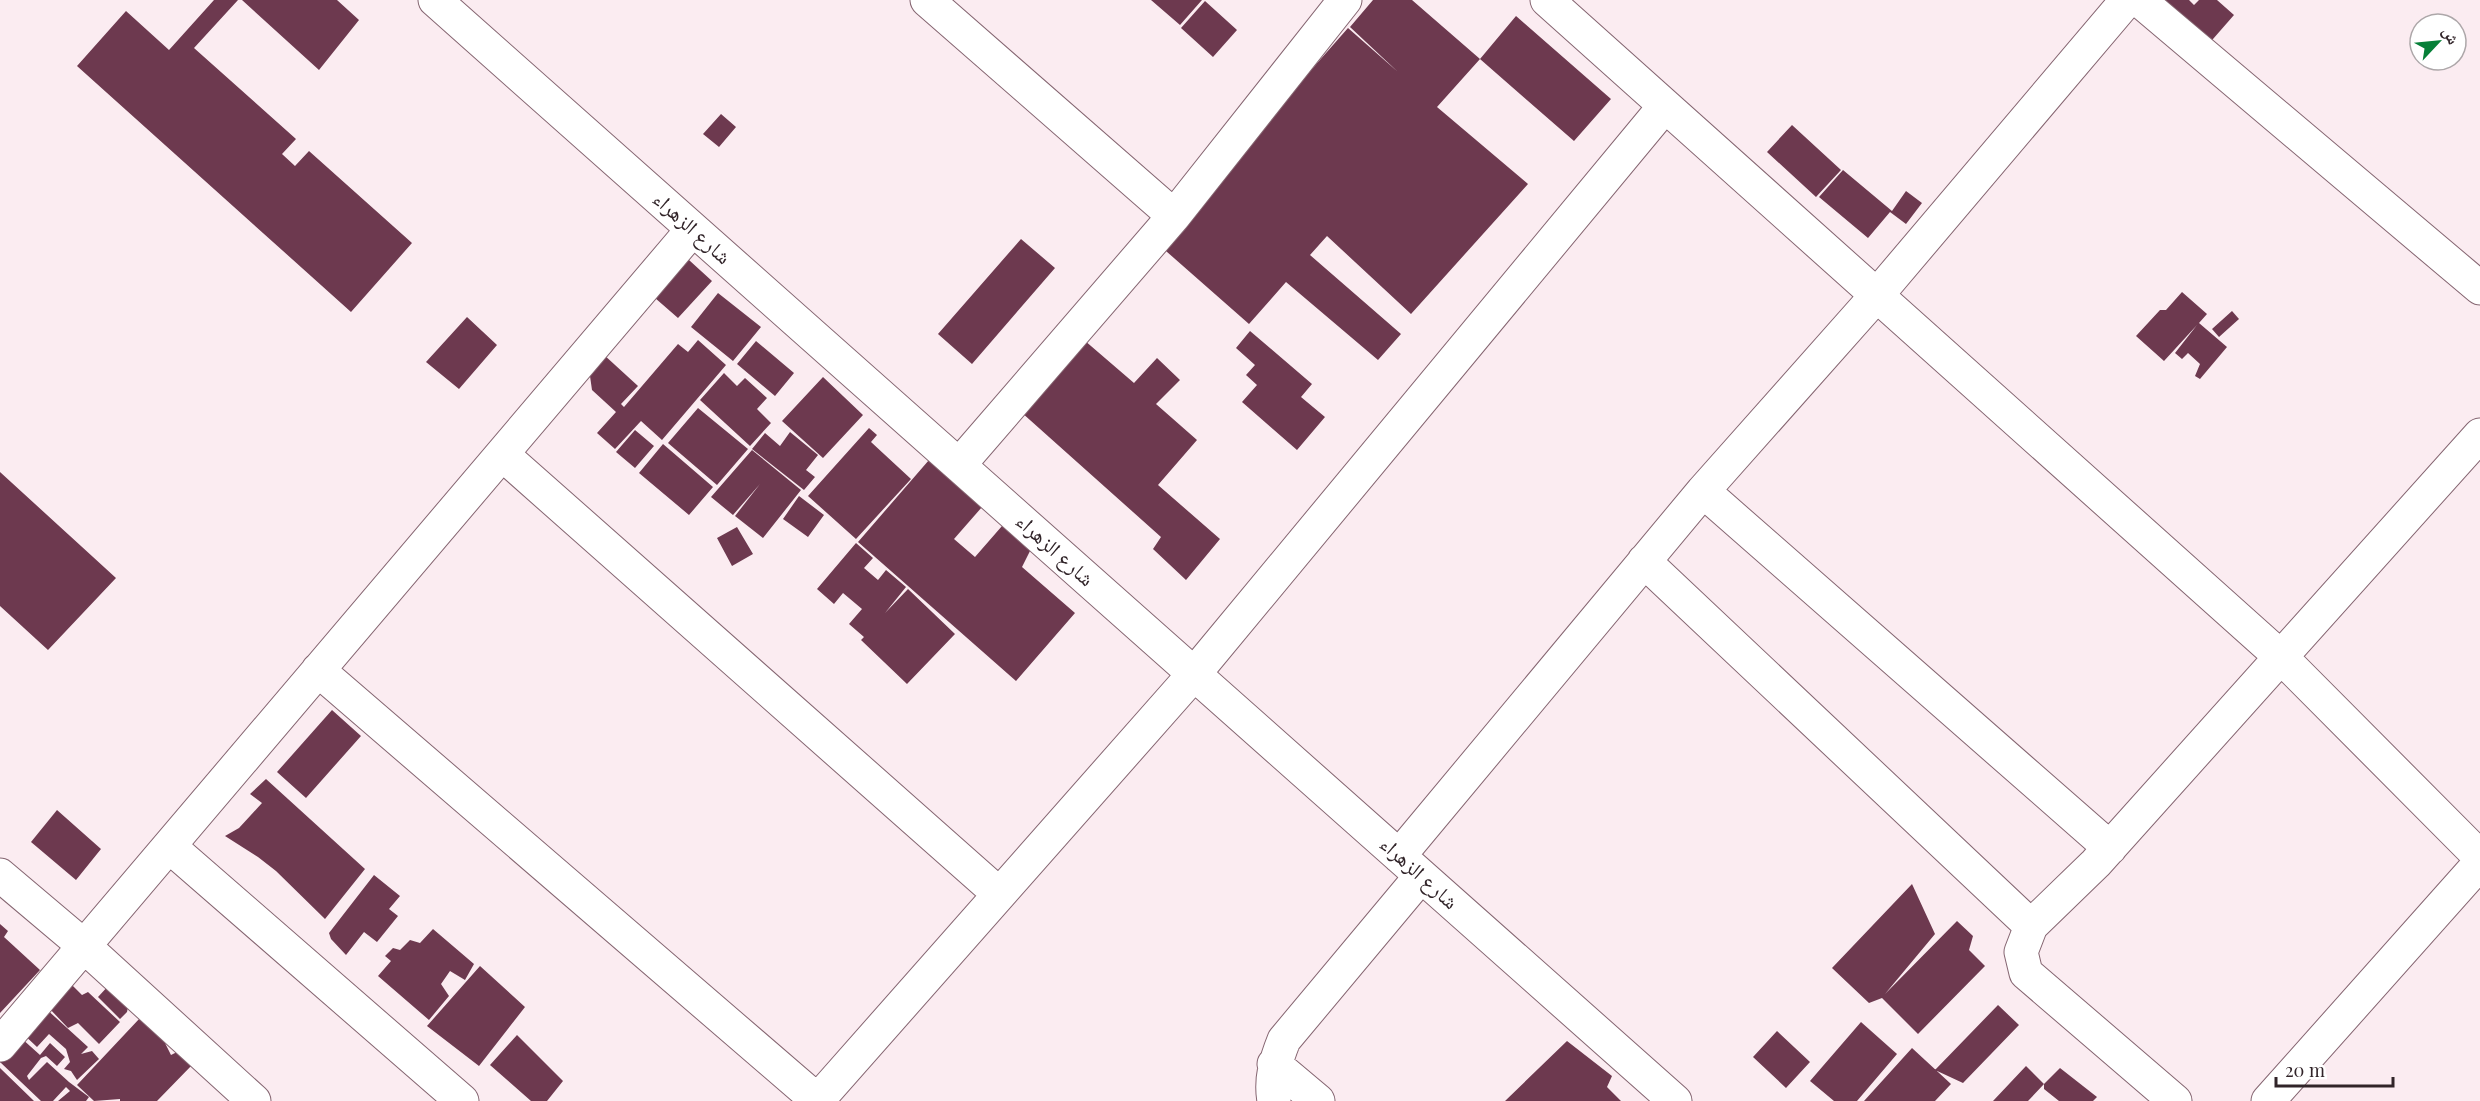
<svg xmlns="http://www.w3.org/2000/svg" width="2480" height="1101" font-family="'Playfair Display','Noto Naskh Arabic',serif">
	<rect width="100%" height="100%" fill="#fbecf1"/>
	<!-- building -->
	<path fill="#6d394f" d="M214,0H238L194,48L296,139L282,154L295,166L309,151L412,243L351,312L77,66L126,11L169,50Z
		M242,0H337L359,20L319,70Z
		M1151,0H1202L1180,25Z
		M1373,0H1412L1480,59L1437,107L1528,184L1411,314L1327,236L1310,255L1401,334L1378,360L1286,282L1249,324L1158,244L1348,28L1398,72L1350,27Z
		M2159,0H2189L2194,5L2199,0H2217L2234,15L2206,47Z
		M1205,1L1237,30L1213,57L1181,28Z
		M1516,16L1611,99L1574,141L1480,59Z
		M721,114L736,127L719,147L703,134Z
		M1792,125L1841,170L1816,197L1767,152Z
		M1843,170L1892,211L1906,191L1922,203L1906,224L1890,212L1868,238L1819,197Z
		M1021,239L1055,268L972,364L938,334Z
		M678,250L712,281L678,318L647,291Z
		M2182,292L2207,314L2199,323L2227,347L2200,379L2195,376L2200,364L2188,353L2182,359L2175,353L2197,325L2164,361L2136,336L2160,310H2166Z
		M718,293L761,327L733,361L691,327Z
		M2232,311L2239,319L2219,337L2212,329Z
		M467,317L497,345L459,389L426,362Z
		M1250,331L1312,384L1301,397L1325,417L1297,450L1242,402L1257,385L1246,375L1255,365L1236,348Z
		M698,340L726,365L662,440L641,421L615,449L597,433L616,412L592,390L589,369L603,354L638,386L621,404L624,407L678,344L688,352Z
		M1084,340L1134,383L1157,358L1180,380L1156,404L1197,440L1158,485L1220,539L1186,580L1153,549L1161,537L1021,412Z
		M756,341L794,373L775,396L737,364Z
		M724,373L737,386L745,378L767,398L757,409L771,423L750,446L700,400Z
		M823,377L863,415L823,458L782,421Z
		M698,408L748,449L717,485L668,443Z
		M869,428L877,435L871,442L911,479L856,539L808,496Z
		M635,430L654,446L635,468L616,452Z
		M790,432L818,455L806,470L815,477L804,490L752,449L765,433L780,446Z
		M663,444L713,487L689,515L639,473Z
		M752,450L801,490L763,538L735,516L760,484L733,515L711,497Z
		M929,460L982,507L954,539L975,557L1002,526L1030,551L1022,567L1075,613L1016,681L858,542Z
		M0,472L116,578L48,650L0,606Z
		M799,496L824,515L808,537L783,519Z
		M737,527L753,554L732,566L717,538Z
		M856,543L873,558L864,568L878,580L886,570L906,587L885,613L908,589L955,634L907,684L861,640L864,637L849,624L862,609L843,593L834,604L817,589Z
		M332,710L361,736L306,798L277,772Z
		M266,779L365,869L325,919L276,871L258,857L225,836L239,828L262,803L250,794Z
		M57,810L101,849L76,880L31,842Z
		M374,875L400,896L389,909L398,916L377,942L364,932L346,955L331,939L329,933Z
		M1912,884L1935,934L1885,994L1957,921L1973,936L1969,950L1985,966L1918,1034L1882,998L1869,1003L1832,968Z
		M0,924L8,931L4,937L40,970L0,1013Z
		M433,929L474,964L465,980L450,971L441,984L449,996L429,1020L378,976L391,961L385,956L393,948L400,950L410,940L420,943Z
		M480,966L525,1007L479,1066L427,1026Z
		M110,984L128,1007L127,1012L120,1019L98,997Z
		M72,985L82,995L88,992L120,1022L99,1044L78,1023L68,1028L49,1008Z
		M1998,1005L2019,1025L1963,1083L1935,1070Z
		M44,1007L88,1047L81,1054L92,1051L99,1059L77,1080L71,1071L64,1069L70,1062L66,1049L49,1034L37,1047L21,1032Z
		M140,1018L165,1043L171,1055L179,1051L193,1064L157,1101H120V1099L94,1101L77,1085Z
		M1861,1022L1897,1054L1857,1101H1834L1810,1081Z
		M1777,1031L1810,1062L1786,1088L1753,1057Z
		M517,1035L563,1081L547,1101H531L490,1065Z
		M20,1037L40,1055L50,1043L65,1057L57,1066L46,1056L41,1058L27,1076L29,1080L47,1062L69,1082L89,1097L86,1101H58L70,1091L66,1087L53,1101H41L0,1062V1059Z
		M1567,1041L1612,1076L1607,1087L1621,1101H1505Z
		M1912,1048L1951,1084L1935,1101H1864Z
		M2026,1066L2044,1084L2060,1068L2097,1097L2093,1101H2059L2044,1089V1084L2028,1101H1993Z
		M0,1068L34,1101H0Z"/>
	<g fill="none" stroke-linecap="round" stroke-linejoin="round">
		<!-- street casing -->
		<g stroke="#856571" stroke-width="35">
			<path id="street" d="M435,0L1675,1101
				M927,0L1174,216
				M1547,0L2282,658L2480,857
				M2139,0L2480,288
				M502,454L999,894
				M959,465L1174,216L1345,0
				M1703,491L2110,848
				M1644,561L2031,926L2096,863L2480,435
				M318,670L818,1101
				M169,846L462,1101
				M1399,856L1703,491L1877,295L2127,0
				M0,875L84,946L254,1101
				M2031,926L2021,952L2026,973L2175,1101
				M0,1045L693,229
				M1274,1064L1318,1101
				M817,1101L1194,674L1664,107
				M1274,1101C1270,1079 1276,1060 1284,1040L1421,876
				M2268,1101L2480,863"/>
		</g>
		<!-- street -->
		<use href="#street" stroke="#fff" stroke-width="33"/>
	</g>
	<g text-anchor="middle" stroke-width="6" stroke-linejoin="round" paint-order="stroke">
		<!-- street labels -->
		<g font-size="21" fill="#312429" stroke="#fff">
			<text transform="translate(692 228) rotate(42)" y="7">شارع الزهراء</text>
			<text transform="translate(1055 550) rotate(42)" y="7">شارع الزهراء</text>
			<text transform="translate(1419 873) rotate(42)" y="7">شارع الزهراء</text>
		</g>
	</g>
	<!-- north arrow -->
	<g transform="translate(2438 42) rotate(64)"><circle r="28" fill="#ffffff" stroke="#ada7a9" stroke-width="1.5"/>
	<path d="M0-4.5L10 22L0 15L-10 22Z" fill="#068038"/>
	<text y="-9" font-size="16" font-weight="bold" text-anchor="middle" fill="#312429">ش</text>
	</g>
	<!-- scale -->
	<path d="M2276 1077v9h117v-9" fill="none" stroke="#312429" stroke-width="3"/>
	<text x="2285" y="1077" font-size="18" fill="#312429" stroke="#ffffff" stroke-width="4.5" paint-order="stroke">20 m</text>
</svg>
